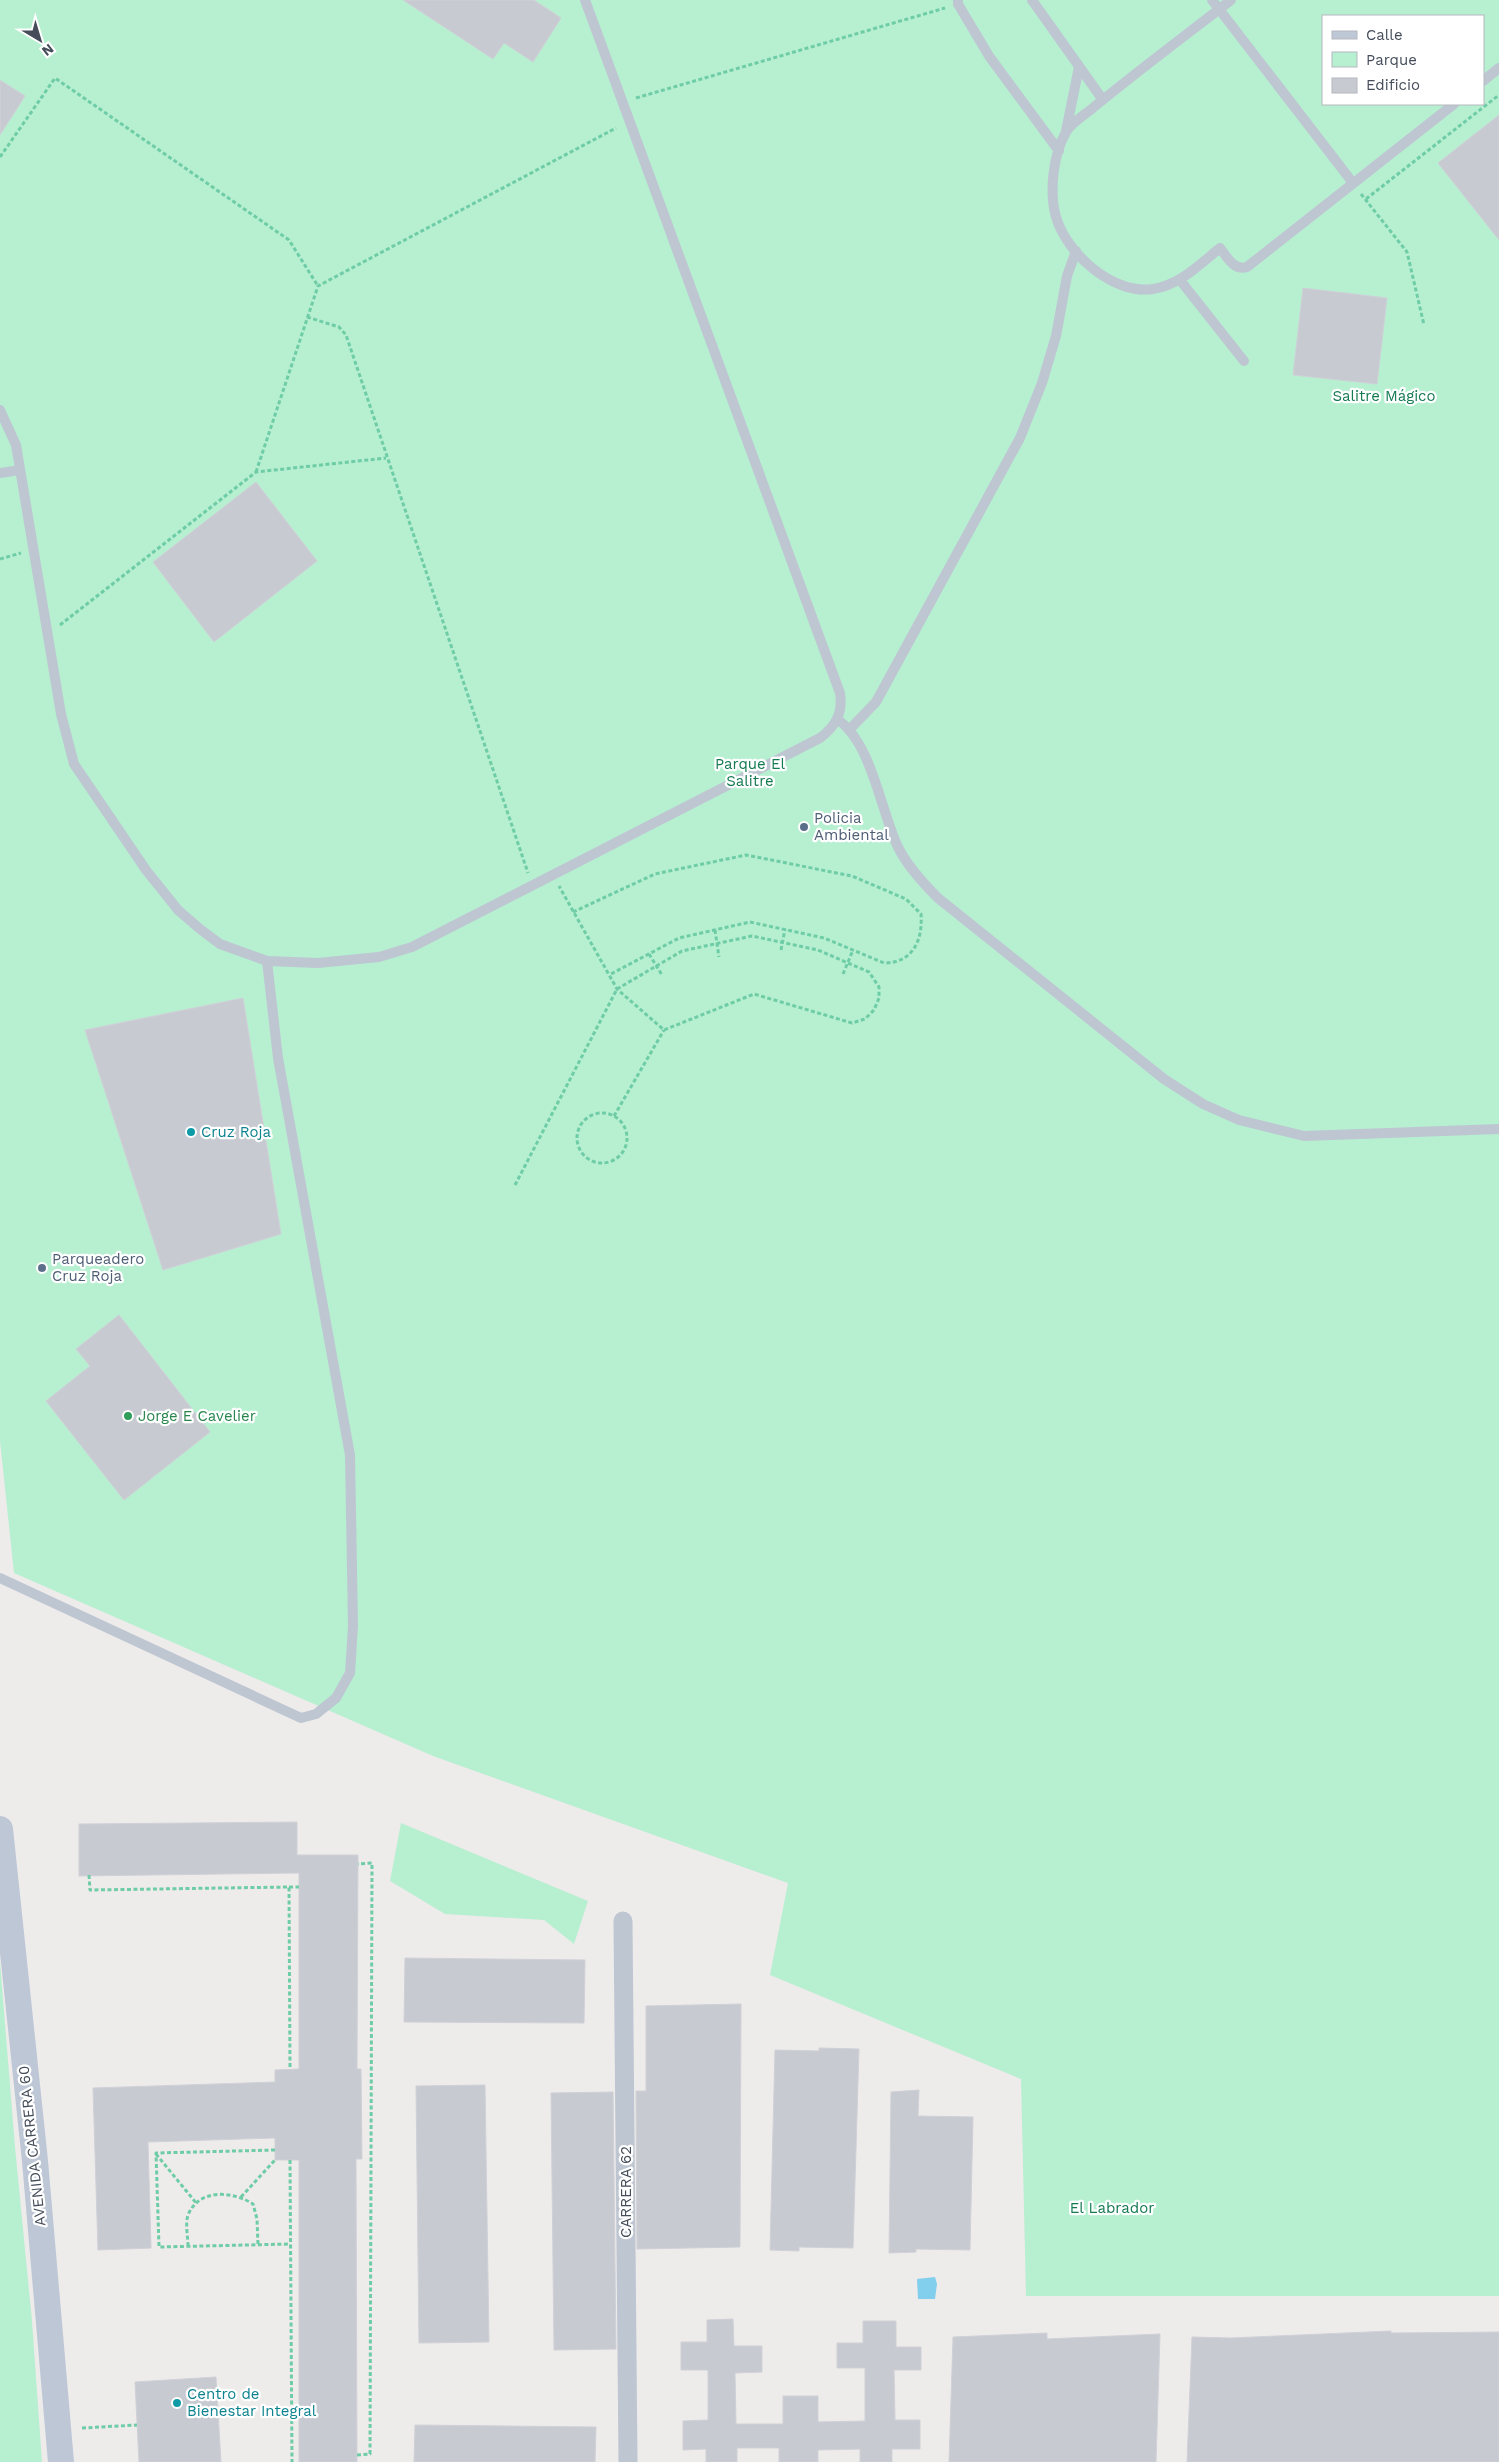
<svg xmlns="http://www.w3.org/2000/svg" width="1499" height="2462" font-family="'Work Sans',sans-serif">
	<rect width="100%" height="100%" fill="#eeebeb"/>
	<!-- green -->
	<path fill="#b7efd1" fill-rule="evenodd" d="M0,0H1499V2296H1026L1021,2079L770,1975L788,1883L433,1756L14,1573L0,1441ZM1323,16H1483V104H1323Z
		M401,1823L588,1901L574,1944L544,1920L445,1914L390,1881Z
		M0,1962L15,2147L32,2321L42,2462H0Z"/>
	<!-- water -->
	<path fill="#82ceed" d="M935,2277L937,2284L935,2299H918L917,2279Z"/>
	<!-- building -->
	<path fill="#c8cad1" stroke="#cfd1d7" d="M403,0H534L561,18L533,62L504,43L493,59Z
		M0,80L25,96L0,135Z
		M1499,115V240L1438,163Z
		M1303,288L1387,298L1377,384L1293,375Z
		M256,482L317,561L214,642L153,562Z
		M243,998L281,1234L163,1270L85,1030Z
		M119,1315L210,1432L124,1500L46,1401L90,1366L76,1349Z
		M297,1822V1855H358L357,2069H361L362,2159H356L357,2462H299V2160H275V2138L148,2142L151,2248L98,2250L93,2088L275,2082V2070L299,2069V1873L79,1876V1824Z
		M405,1958L585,1960L584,2023L404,2022Z
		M741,2004L740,2247L637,2249L636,2091H646V2006Z
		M819,2048L859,2049L853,2248L799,2247V2251L770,2250L775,2050L819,2051Z
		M485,2085L489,2342L419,2343L416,2086Z
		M919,2090L918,2116L973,2117L970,2250L916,2249V2252L889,2253L891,2092Z
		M613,2092L616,2349L554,2350L551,2093Z
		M733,2319L734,2346H762V2372L735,2373L736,2424H783V2396H818V2422L865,2421V2368H837V2343H863V2321H896V2347H921V2370H894L895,2420H920V2449H892V2462H860V2449L818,2450V2462H779V2448H737V2462H706V2449L683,2450V2421L708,2420V2370H681V2342H707V2320Z
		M1391,2331V2333L1499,2332V2462H1187L1192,2337L1230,2338Z
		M1047,2333V2339L1160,2334L1156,2462H949L953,2337Z
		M216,2377L221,2462H139L135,2382Z
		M415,2425L596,2427L595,2462H414Z"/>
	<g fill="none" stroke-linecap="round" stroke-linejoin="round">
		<!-- path -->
		<path stroke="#6ecda6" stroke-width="3" stroke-dasharray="4 2.5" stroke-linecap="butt" d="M636,98L945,8
			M0,157L55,78L289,240L318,286
			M1361,194L1407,252L1424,325
			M1366,199L1499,95
			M307,317L339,327L346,335L528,873
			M256,472L318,286L616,128
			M0,559L21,553
			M60,625L256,472L386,458
			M573,912L655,874L746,855L852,876L906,899L921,914C923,940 913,963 884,963L824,938L750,922L679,938L609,975
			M715,930L719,957
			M781,950L785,929
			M649,954L662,975
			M843,974L853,950
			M577 1138a25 25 0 1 1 50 0a25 25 0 1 1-50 0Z
			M614,1116L664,1030
			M515,1185L617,989L682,951L752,936L818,950L848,963L869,972L879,987V998L874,1010L865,1019L852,1023L754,994L664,1030L617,989L559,886
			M89,1875L90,1890L289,1887L290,2069
			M289,1887H299
			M275,2150L156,2153L159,2247L290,2244
			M156,2154L197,2204
			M290,2160L292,2462
			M241,2197L275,2160
			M188,2246C188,2237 185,2224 188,2215C199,2188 233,2191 253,2204L257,2219L258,2244
			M82,2428L137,2425
			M357,2455L370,2454L372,1863L358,1864"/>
		<!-- lane -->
		<path stroke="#bec6d2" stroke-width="10" d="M958,0V4L989,56L1059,151
			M1032,0L1103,100
			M1212,0L1353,183
			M1231,0C1186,35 1139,70 1094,107C1086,114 1071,123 1066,132C1053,155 1049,192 1056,217C1067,254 1113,295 1153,289C1180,285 1200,264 1220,248C1227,257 1234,271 1247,267L1454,104
			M1483,81L1499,68
			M1066,131L1079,67
			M1180,280L1244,361
			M0,410L16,445L61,714L74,764L146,870L178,910L200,929L220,944L267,961L318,963L379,957L412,947L820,738C836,726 843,713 840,693L585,0
			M0,473L20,470
			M837,719C872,743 880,809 898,847C907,866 923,883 938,898L1164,1079L1203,1104L1239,1120L1304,1136L1499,1129
			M850,729L876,702L1020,438L1042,383L1056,336L1067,276L1076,251
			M0,1578L301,1718L316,1714L336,1698L350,1673L353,1626L350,1455L278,1058L267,961"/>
		<!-- street -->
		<path stroke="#bec6d2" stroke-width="19" d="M623,1921L628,2462"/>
		<!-- secondary -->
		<path stroke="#bdc7d6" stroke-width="26" d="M0,1829L35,2161L61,2462"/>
	</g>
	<!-- markers -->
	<g fill="#5c6f8a" stroke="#fff" stroke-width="2">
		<circle cx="804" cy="827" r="5"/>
		<circle cx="42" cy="1268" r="5"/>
	</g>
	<g fill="#0f9aa8" stroke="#fff" stroke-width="2">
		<circle cx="191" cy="1132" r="5"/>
		<circle cx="177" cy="2403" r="5"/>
	</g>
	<circle fill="#2e9e5b" stroke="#fff" stroke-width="2" cx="128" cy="1416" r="5"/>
	<g text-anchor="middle" stroke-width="4.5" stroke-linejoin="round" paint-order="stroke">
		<!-- park labels -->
		<g font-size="15" fill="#147a50" stroke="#fff">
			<text x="1384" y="401">Salitre Mágico</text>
			<text x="750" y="769">Parque El<tspan x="750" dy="17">Salitre</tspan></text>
			<text x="1112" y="2213">El Labrador</text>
		</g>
		<!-- service labels -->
		<g font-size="15" fill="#4e5e75" stroke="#fff" text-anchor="start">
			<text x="814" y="823">Policia<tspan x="814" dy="17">Ambiental</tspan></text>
			<text x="52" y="1264">Parqueadero<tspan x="52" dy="17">Cruz Roja</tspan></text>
		</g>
		<!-- culture labels -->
		<g font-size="15" fill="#0d838f" stroke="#fff" text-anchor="start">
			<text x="201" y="1137">Cruz Roja</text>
			<text x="187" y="2399">Centro de<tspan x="187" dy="17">Bienestar Integral</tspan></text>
		</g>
		<!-- leisure labels -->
		<g font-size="15" fill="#27864d" stroke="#fff" text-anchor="start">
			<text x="138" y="1421">Jorge E Cavelier</text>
		</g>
		<!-- street labels -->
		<g font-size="15" fill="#444d59" stroke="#fff">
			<text transform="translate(32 2146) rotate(-96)" y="5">AVENIDA CARRERA 60</text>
			<text transform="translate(626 2192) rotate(-90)" y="5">CARRERA 62</text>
		</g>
	</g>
	<!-- legend -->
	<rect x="1322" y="15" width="162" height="90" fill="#ffffff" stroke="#b4b8bd"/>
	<rect x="1332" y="31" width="25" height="8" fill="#bdc7d6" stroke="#b4b8bd"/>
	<text x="1366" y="40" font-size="15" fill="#444d59">Calle</text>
	<rect x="1332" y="52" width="25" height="15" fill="#b7efd1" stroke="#b4b8bd"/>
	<text x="1366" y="65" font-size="15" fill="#444d59">Parque</text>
	<rect x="1332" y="78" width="25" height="15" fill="#c8cad1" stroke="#b4b8bd"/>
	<text x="1366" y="90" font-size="15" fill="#444d59">Edificio</text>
	<!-- north arrow -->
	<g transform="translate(40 40) rotate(142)" stroke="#ffffff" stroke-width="4" paint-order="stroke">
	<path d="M0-4L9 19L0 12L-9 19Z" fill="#444d59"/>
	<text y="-8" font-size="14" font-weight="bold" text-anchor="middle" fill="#444d59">N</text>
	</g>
</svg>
